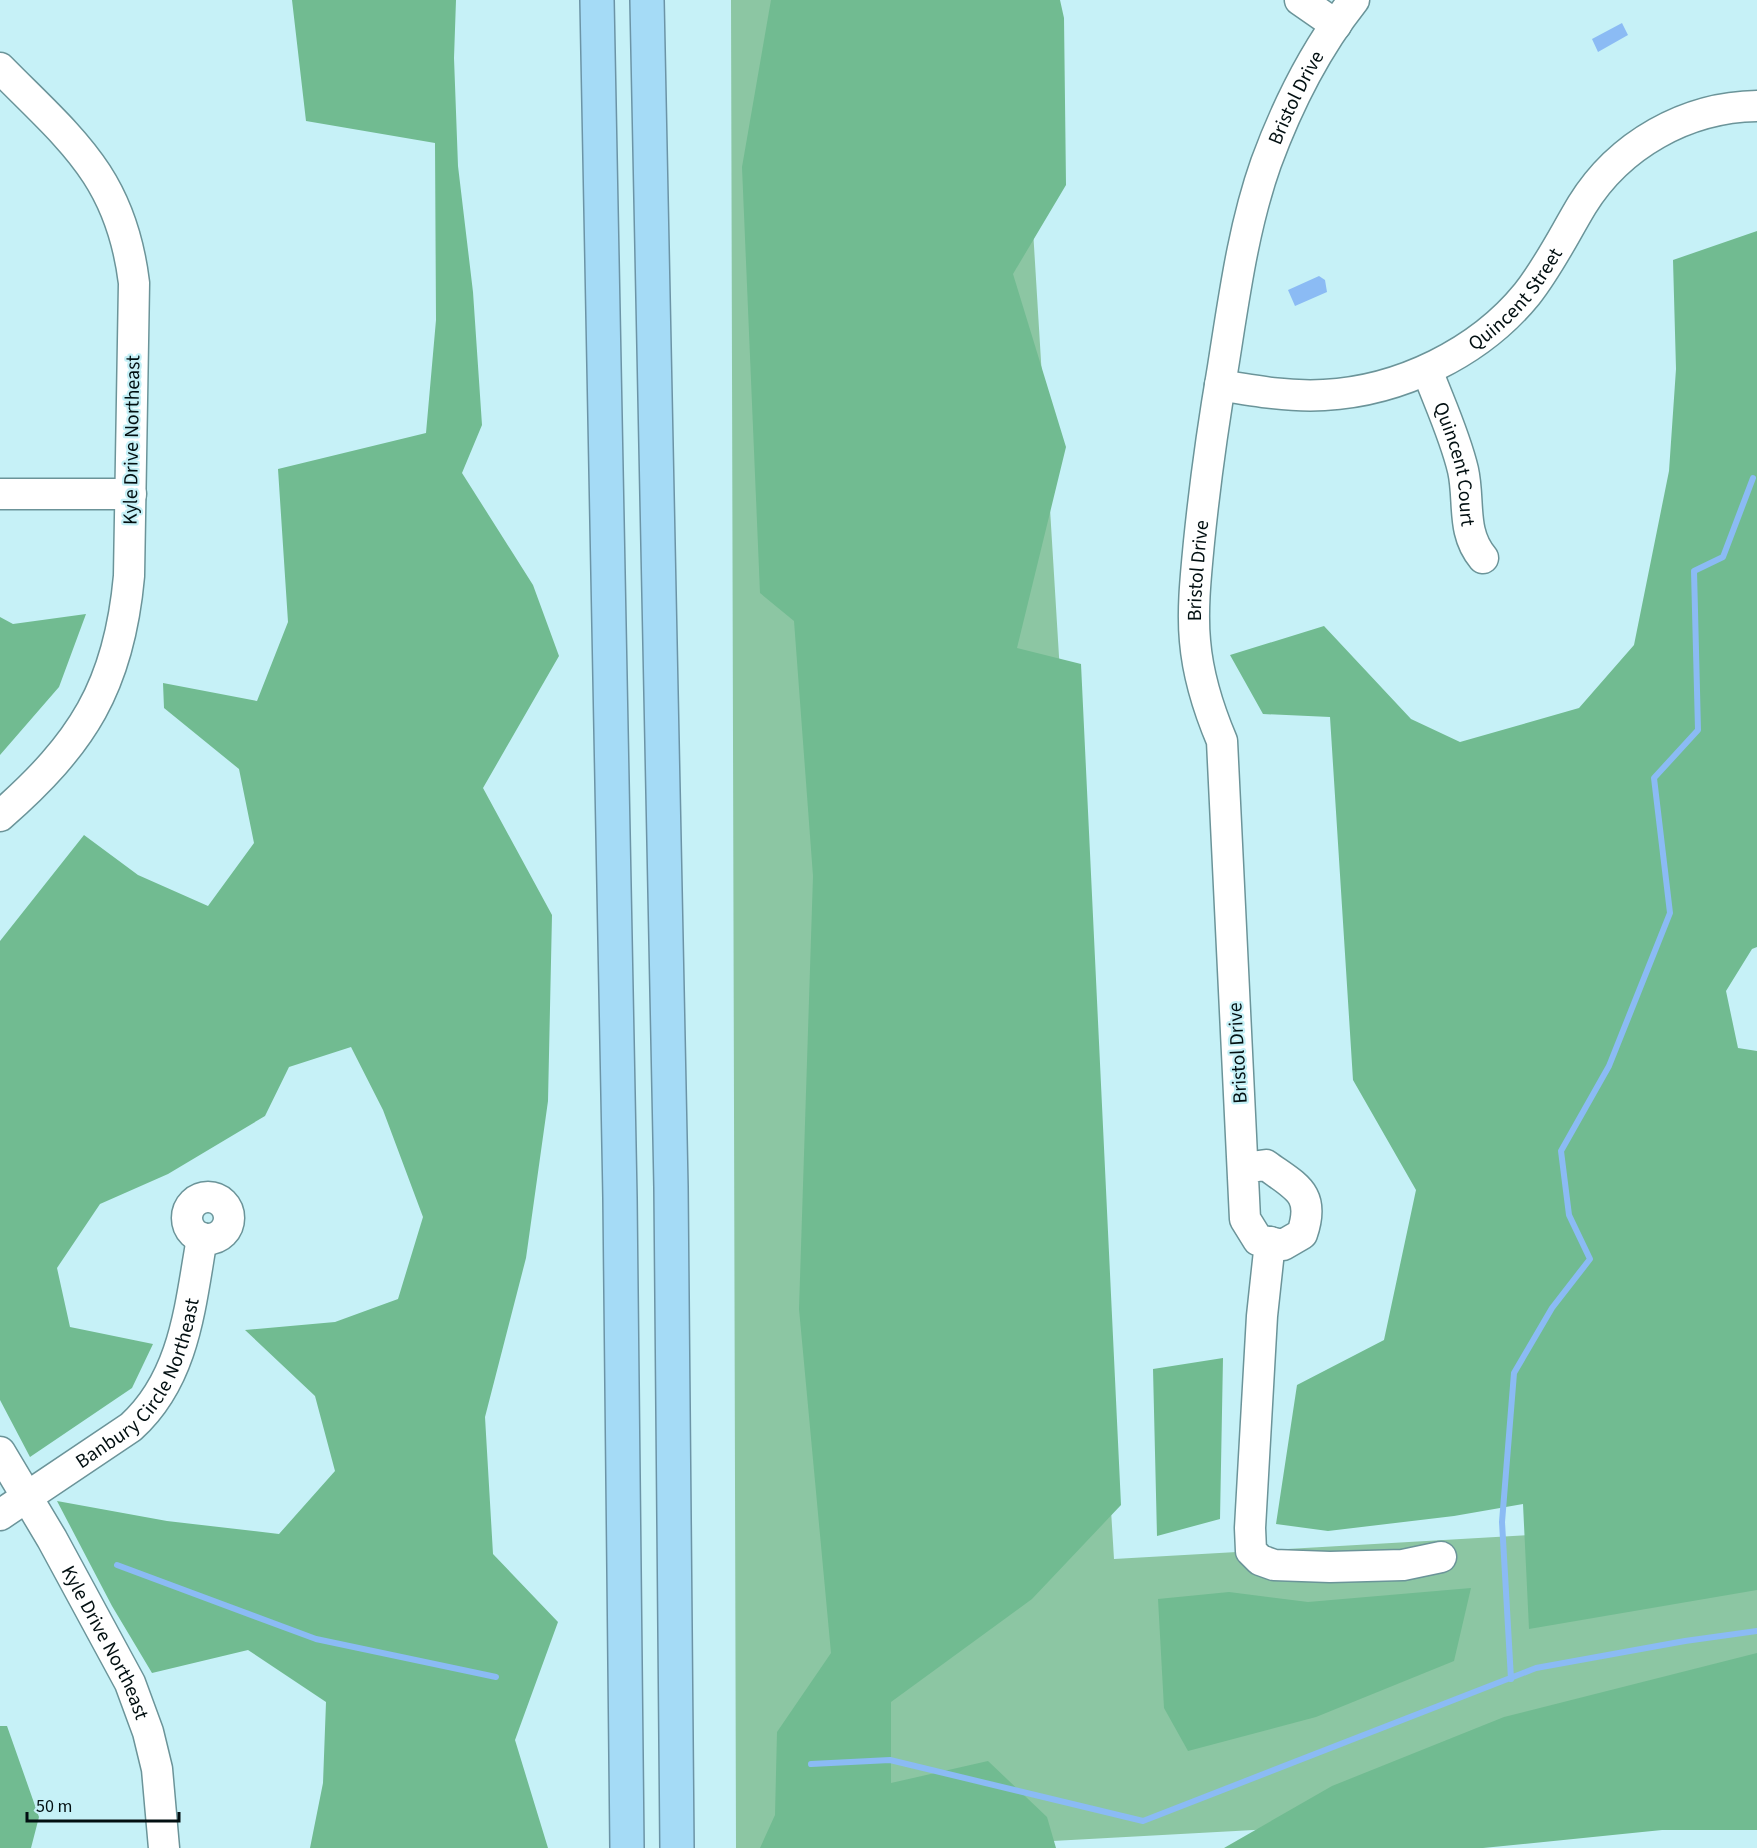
<svg xmlns="http://www.w3.org/2000/svg" width="1757" height="1848" font-family="'Source Sans 3',sans-serif">
	<rect width="100%" height="100%" fill="#c6f1f7"/>
	<!-- green -->
	<path fill="#8cc6a3" d="M731,0H1019L1114,1559L1757,1522V1802L927,1848H736Z"/>
	<!-- forest -->
	<path fill="#71bb91" d="M292,0H456L454,58L458,166L473,292L482,425L462,473L533,585L559,656L483,788L552,915L548,1101L526,1258L485,1417L493,1554L558,1622L515,1740L548,1848H310L323,1783L326,1702L248,1650L152,1673L112,1606L57,1501L167,1521L279,1534L335,1471L315,1396L245,1330L335,1322L398,1299L423,1217L383,1110L351,1047L289,1067L265,1116L168,1174L100,1204L57,1268L70,1327L153,1344L132,1388L30,1457L0,1400V941L84,835L138,875L208,906L254,843L239,769L164,708L163,683L257,701L288,622L278,469L426,433L436,320L435,143L306,121Z
		M771,0H1060L1064,18L1066,185L1013,274L1066,447L1017,648L1081,664L1121,1505L1032,1599L891,1702V1783L988,1761L1047,1817L1056,1848H760L775,1815L777,1732L831,1653L799,1309L813,876L794,621L760,593L742,167Z
		M1757,231V947L1752,949L1726,991L1738,1048L1757,1051V1590L1529,1629L1523,1504L1454,1516L1328,1531L1276,1524L1297,1385L1384,1340L1416,1190L1353,1080L1330,717L1263,714L1230,655L1324,626L1411,719L1460,742L1579,708L1634,645L1669,471L1676,369L1673,260Z
		M86,614L59,687L0,755V617L13,624Z
		M1223,1358L1220,1519L1157,1536L1153,1369Z
		M1471,1588L1454,1661L1316,1717L1188,1751L1164,1708L1158,1599L1229,1592L1308,1602Z
		M1757,1653V1830H1662L1483,1848H1224L1332,1786L1504,1717Z
		M0,1726H7L39,1817L31,1848H0Z"/>
	<!-- water -->
	<path fill="#8bbbf4" d="M1622,23L1628,35L1598,52L1592,39Z
		M1319,276L1325,280L1327,292L1295,306L1288,290Z"/>
	<g fill="none" stroke-linecap="round" stroke-linejoin="round">
		<!-- stream -->
		<path stroke="#8bbbf4" stroke-width="6" d="M117,1565L316,1639L496,1677
			M1511,1679L1502,1522L1514,1373L1552,1308L1590,1259L1569,1215L1561,1151L1609,1066L1670,913L1654,778L1698,730L1694,571L1723,557L1753,478
			M811,1764L890,1760L1143,1821L1536,1668L1685,1641L1757,1631"/>
		<!-- minor casing -->
		<g stroke="#6b9499" stroke-width="33">
			<g id="minor">
				<path d="M1300,0L1336,25"/>
				<path d="M0,68C70,139 121,176 134,283L129,576C119,687 82,744 0,816"/>
				<path id="s1" d="M1427,370C1439,402 1455,436 1463,470C1470,501 1461,532 1483,558"/>
				<path id="s2" d="M1220,385C1255,391 1289,397 1324,395C1400,391 1479,353 1527,294C1549,266 1564,235 1582,205C1619,145 1686,107 1757,106"/>
				<path d="M0,494H131"/>
				<path id="s3" d="M1243,1168L1266,1165C1296,1187 1316,1193 1302,1234L1283,1245L1258,1240L1245,1219L1222,741C1208,708 1198,677 1195,641C1192,609 1196,574 1199,542C1205,483 1213,425 1223,367C1234,298 1243,228 1266,163C1287,106 1316,48 1354,0"/>
				<circle cx="208" cy="1218" r="21"/>
				<path d="M1270,1242L1262,1316L1250,1528L1251,1551L1260,1560L1274,1565L1330,1567L1403,1565L1441,1557"/>
				<path id="s4" d="M0,1452L52,1539L130,1683L148,1732L157,1769L164,1848"/>
				<path id="s5" d="M0,1515L131,1427C185,1378 190,1306 202,1238"/>
			</g>
		</g>
		<!-- highway casing -->
		<g stroke="#6c94a6" stroke-width="36">
			<path id="highway" d="M597,0L620,1198L627,1848
				M647,0L671,1187L677,1848"/>
		</g>
		<!-- minor -->
		<use href="#minor" stroke="#fff" stroke-width="30"/>
		<!-- highway -->
		<use href="#highway" stroke="#a5dbf6" stroke-width="33"/>
	</g>
	<g text-anchor="middle" stroke-width="4.5" stroke-linejoin="round" paint-order="stroke">
		<!-- street labels -->
		<g font-size="20" fill="#020f11" stroke="#c6f1f7">
			<text dy="7" stroke="none"><textPath href="#s3" startOffset="1322">Bristol Drive</textPath></text>
			<text dy="7" stroke="none"><textPath href="#s2" startOffset="326">Quincent Street</textPath></text>
			<text transform="translate(131 440) rotate(-89)" y="7">Kyle Drive Northeast</text>
			<text dy="7" stroke="none"><textPath href="#s1" startOffset="99">Quincent Court</textPath></text>
			<text dy="7" stroke="none"><textPath href="#s3" startOffset="836">Bristol Drive</textPath></text>
			<text transform="translate(1237 1053) rotate(-93)" y="7">Bristol Drive</text>
			<text dy="7" stroke="none"><textPath href="#s5" startOffset="198">Banbury Circle Northeast</textPath></text>
			<text dy="7" stroke="none"><textPath href="#s4" startOffset="218">Kyle Drive Northeast</textPath></text>
		</g>
	</g>
	<!-- scale -->
	<path d="M27 1812v9h152v-9" fill="none" stroke="#020f11" stroke-width="3"/>
	<text x="36" y="1812" font-size="18" fill="#020f11" stroke="#c6f1f7" stroke-width="4.5" paint-order="stroke">50 m</text>
</svg>
